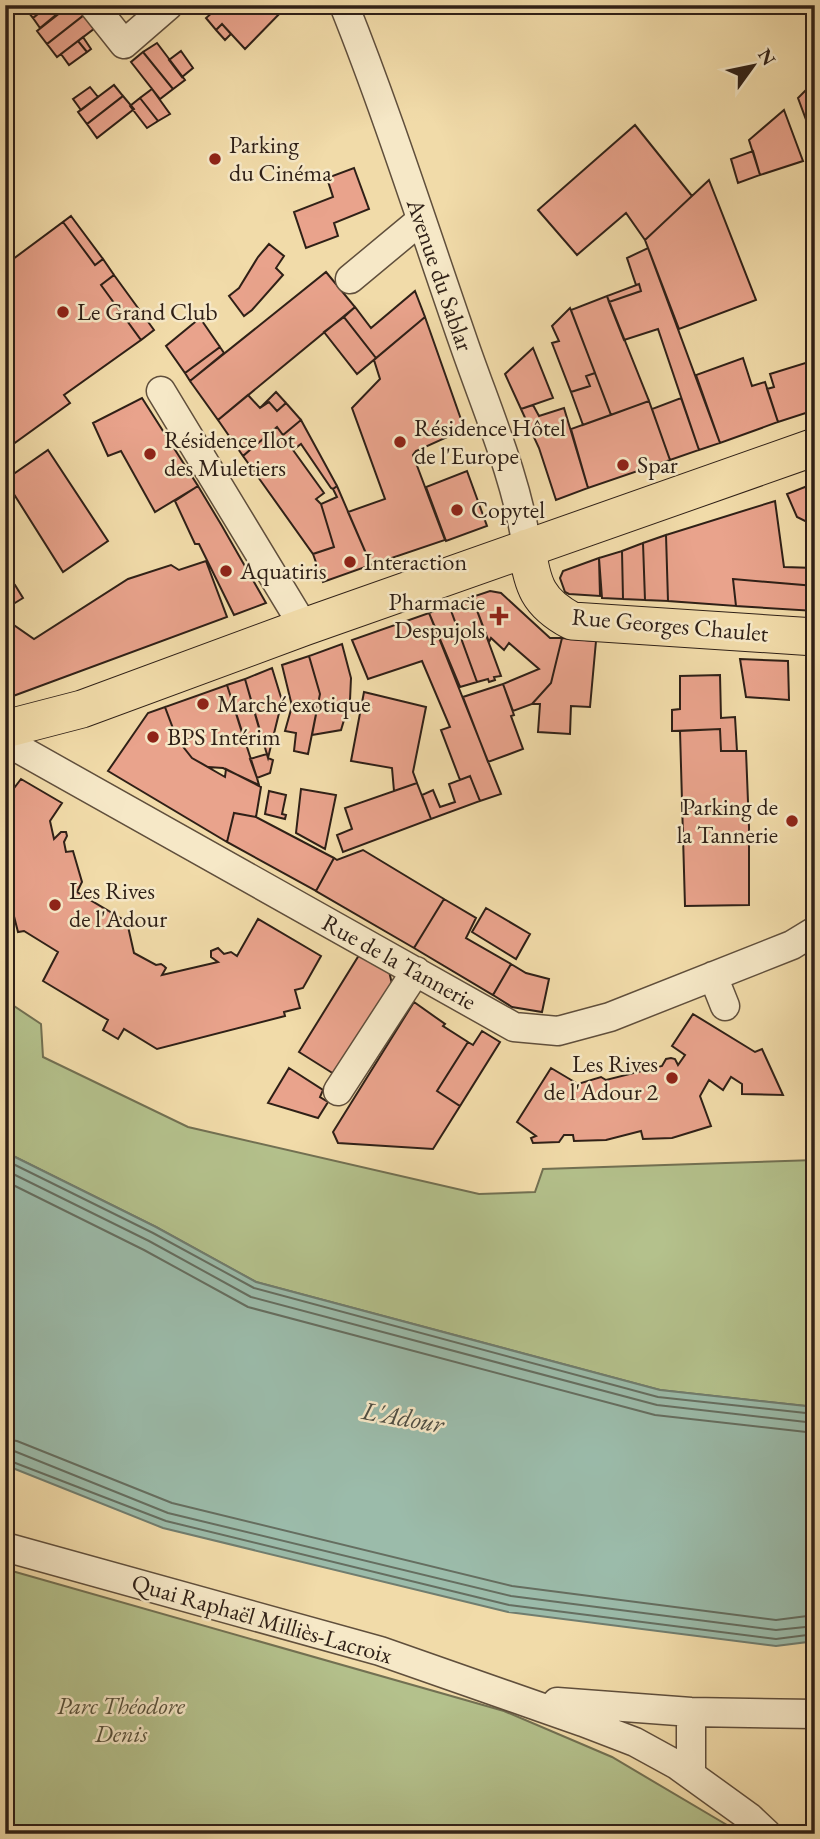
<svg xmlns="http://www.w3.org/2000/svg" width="820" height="1839" font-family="'EB Garamond',serif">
	<rect width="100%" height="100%" fill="#f1dba9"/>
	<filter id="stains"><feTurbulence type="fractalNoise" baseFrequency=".00286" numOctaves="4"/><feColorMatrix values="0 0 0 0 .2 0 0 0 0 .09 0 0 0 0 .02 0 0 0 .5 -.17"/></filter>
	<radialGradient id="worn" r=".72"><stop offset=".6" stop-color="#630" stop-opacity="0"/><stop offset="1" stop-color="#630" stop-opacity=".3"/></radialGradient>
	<!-- green -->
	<path fill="#b4c18c" stroke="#727052" stroke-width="2" d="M5,1000L41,1024L43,1057L188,1127L479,1194L535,1192L543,1169L815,1160V1407L660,1390L256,1282L156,1227L5,1152Z
		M5,1569L504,1711L612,1757L727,1825L737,1834H5Z"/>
	<!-- water -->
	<path fill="#9bbbaa" stroke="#707d6f" stroke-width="2" d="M5,1152L156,1227L256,1282L660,1390L815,1407V1641L776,1646L508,1612L163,1528L5,1465Z"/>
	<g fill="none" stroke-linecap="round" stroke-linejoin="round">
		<!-- shore -->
		<path stroke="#656e60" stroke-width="2" d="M5,1160L153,1233L254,1288L658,1397L815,1414
			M5,1170L149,1241L251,1297L657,1405L815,1423
			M5,1181L144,1250L248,1307L655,1415L815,1433
			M5,1439L17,1441L172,1503L512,1586L776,1620L815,1615
			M5,1450L14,1451L168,1513L511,1596L776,1630L815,1626
			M5,1459L166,1521L509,1605L776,1639L815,1634"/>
	</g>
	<!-- building -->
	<path fill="#e9a38c" stroke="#2f2017" stroke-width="2" d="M29,5H49L33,18L25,8Z
		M49,5L57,14L40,28L33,18Z
		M70,5H77L84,15L47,44L37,31Z
		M221,5H229L235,11L241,5H288L245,49L222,24L216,30L206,18Z
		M84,15L95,28L57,57L47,44Z
		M222,24L231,34L225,40L216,30Z
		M83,37L91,49L87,52L78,41Z
		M78,41L87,52L69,65L61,54Z
		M157,43L185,80L173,89L143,52Z
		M181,51L193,68L182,77L169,60Z
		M143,52L173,89L160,99L131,62Z
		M815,81V144L798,98Z
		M114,85L123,96L87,124L78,112Z
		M90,87L98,97L81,110L73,99Z
		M152,89L170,114L158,121L140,98Z
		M123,96L134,109L97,138L87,124Z
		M140,98L158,121L147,128L130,106Z
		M784,110L803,161L760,175L749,140Z
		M635,125L692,196L645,240L626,213L577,255L538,210Z
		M753,151L760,175L738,183L731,159Z
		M354,168L369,209L334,223L338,236L306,248L294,212L333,197L327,178Z
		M709,180L756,300L679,329L645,240Z
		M71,216L103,259L95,265L63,222Z
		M63,222L95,265L103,259L114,275L101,285L141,340L64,395L70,403L5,450V265Z
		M269,244L284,256L276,268L283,275L252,310L244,316L229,296L239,288L258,257Z
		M648,248L720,443L699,450L658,329L624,340L609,302L641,291L639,284L636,285L627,258Z
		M326,272L355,307L218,420L190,381Z
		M114,275L154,330L141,340L101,285Z
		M639,284L641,291L609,302L607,296Z
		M415,291L425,317L376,358L344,317L355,307L371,328Z
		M607,296L649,401L611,415L571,310Z
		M570,308L595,373L586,376L590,386L571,392L552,343L559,341L552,326Z
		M344,317L376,358L357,374L324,332Z
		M425,317L463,425L454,434L416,451L413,455L445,540L371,565L348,512L385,499L352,408L380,379L374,360Z
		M200,318L220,347L185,373L166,346Z
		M220,347L224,353L190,381L185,373Z
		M533,348L553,398L521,409L505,374Z
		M743,358L752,386L765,382L778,422L720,443L696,375Z
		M815,360V410L778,422L767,389L774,387L770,374Z
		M595,373L611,415L583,425L571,392L590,386L586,376Z
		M276,392L286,403L277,411L269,402L260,408Z
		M248,395L260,408L269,402L277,411L286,403L301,420L283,435L277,427L243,456L218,420Z
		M142,398L198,486L155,512L121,451L108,456L93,423Z
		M681,398L699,450L670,460L652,409Z
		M649,401L670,460L588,488L571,429Z
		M533,405L539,416L564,408L588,488L556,500L539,448L521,409Z
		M301,420L337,486L333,489L331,488L301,444L293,450L324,493L316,499L321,504L334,547L313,554L243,456L277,427L283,435Z
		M48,450L108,541L63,572L5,480Z
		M467,471L487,526L446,541L426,487Z
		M815,483V526L797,517L787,494Z
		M198,486L222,526L266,603L234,615L199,544H195L175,501Z
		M337,486L371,565L323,582L313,554L334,547L321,504L337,497L333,489Z
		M775,501L784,567L815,568V586L733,579L736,606L668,601L666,535Z
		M666,535L668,601L645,600L643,543Z
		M643,543L645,600L623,599L622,551Z
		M622,551L623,599L602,598L599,558Z
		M599,558L600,596L569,594L565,592L560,578L563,571Z
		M206,561L227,617L5,699V619L34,639L128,579L171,565L179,570Z
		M733,579L815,586V611L736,606Z
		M15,585L23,598L5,609V589Z
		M490,591L501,593L550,638H562L551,683L532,704L513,711L503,684L539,669L509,643L504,650L491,638L489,642L472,597Z
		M472,597L501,676L494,677L495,680L489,682L488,679L477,682L449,605Z
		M449,605L477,682L460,687L429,613Z
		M429,613L501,794L480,801L470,776L460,780L441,730L450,727L422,661L368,679L352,640Z
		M562,638L596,641L590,707L571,706L570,734L538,732L540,704H532L551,683Z
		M342,644L351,678L350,700L341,730L312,735L320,694L309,656Z
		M309,656L320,694L308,754L294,751L296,733L285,731L292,706L282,665Z
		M740,659L788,661L789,700L746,697Z
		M272,668L283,704L281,705L268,758L245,679Z
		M720,675L721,718L735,717L737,751H721L720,729L672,731V710L680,709V676Z
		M245,679L261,735L244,739L227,685Z
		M503,684L514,715L511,716L523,749L488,762L463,697Z
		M227,685L257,778L259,785L223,768L208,767L192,758L177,739L165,707Z
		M364,692L426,707L413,772L417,783L394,791L392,768L351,761Z
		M165,707L177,739L192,758L225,777L226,769L261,787L256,817L234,813L227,842L108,771L148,713Z
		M720,729L721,751H746L749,827V905L685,906L680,731Z
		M267,754L268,758L273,760L270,773L257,778L250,759Z
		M470,776L480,801L431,819L422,795L433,790L440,807L455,802L449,784Z
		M21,779L62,803L50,821L54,839L61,832H66L67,836L64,842L66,852L73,851L82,882L77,892L127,922L134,953L156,965L161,964L164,966L166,968L162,975L218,962L211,957V951L218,948L224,954L231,952L237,956L258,919L321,956L303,988L295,990L300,1008L284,1012L285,1016L157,1049L124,1029L118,1039L103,1030L108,1020L43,981L58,952L24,931L18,932L6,885L13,883L9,867L5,868V800Z
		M417,783L431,819L343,852L337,835L352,829L345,808Z
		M301,789L336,795L325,849L296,833Z
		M269,791L286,795L282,814L286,815L285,819L265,814Z
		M234,813L256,817L334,858L316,891L227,842Z
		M363,850L444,899L414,948L316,891L334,858L337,860Z
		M444,899L476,918L466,938L511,964L493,995L414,948Z
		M486,908L530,934L516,959L472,932Z
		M361,952L389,971L392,984L334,1074L299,1052Z
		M511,964L526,973L549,979L542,1012L512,1007L493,995Z
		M414,1002L445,1024L443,1026L468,1042L437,1091L460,1106L433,1149L338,1143L333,1132Z
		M693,1014L755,1052L762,1049L783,1095L742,1094V1084L731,1077L723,1090L709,1080L700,1096L711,1126L672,1138L643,1139L641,1131L606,1140L574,1141L573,1135H564L559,1142L533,1143L531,1138L536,1136L517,1122L551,1068L578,1084L601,1077L606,1080L662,1066L666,1059L671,1058L675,1059L678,1065L685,1055L672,1046Z
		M482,1031L500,1042L460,1106L437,1091L468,1042L473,1045Z
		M289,1068L323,1090L320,1097L328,1102L318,1118L268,1103Z"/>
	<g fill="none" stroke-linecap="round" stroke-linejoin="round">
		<!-- minor casing -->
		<g stroke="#604f3c" stroke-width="31">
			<path id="minor" d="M93,5L124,44L169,5
				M344,5C388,115 424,229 463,341C486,408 517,478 527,548
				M350,279L421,220
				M161,391L304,627
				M5,741L514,1027L558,1031L610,1017L792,945L815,931
				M713,976L725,1006
				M338,1091L416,971
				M5,1547L380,1651L583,1722L635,1742L677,1765L749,1817L767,1834
				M557,1702L691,1712L815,1714
				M691,1775V1712"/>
		</g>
		<!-- major casing -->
		<g stroke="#2f2017" stroke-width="39">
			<path id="major" d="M527,548C532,585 538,603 572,621L815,637
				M5,729L82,709L304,627L815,447"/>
		</g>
		<!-- minor -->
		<use href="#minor" stroke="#f6e8c7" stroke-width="28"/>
		<!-- major -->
		<use href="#major" stroke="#f1dba9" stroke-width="37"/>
	</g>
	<!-- markers -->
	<g fill="#8f2418" stroke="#f6e8c7" stroke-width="2.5">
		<circle cx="215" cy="159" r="7"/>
		<circle cx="63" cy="312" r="7"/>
		<circle cx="400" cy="442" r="7"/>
		<circle cx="150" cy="454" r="7"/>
		<circle cx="623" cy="465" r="7"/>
		<circle cx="457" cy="510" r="7"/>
		<circle cx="350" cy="562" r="7"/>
		<circle cx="226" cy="571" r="7"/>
		<path d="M495.5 605.5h7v7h7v7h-7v7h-7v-7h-7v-7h7z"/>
		<circle cx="203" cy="704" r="7"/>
		<circle cx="153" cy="737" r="7"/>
		<circle cx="792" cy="821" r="7"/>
		<circle cx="55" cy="905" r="7"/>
		<circle cx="672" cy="1078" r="7"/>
	</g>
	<g text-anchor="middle" stroke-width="5" stroke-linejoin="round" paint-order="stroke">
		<!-- poi labels -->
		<g font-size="24" fill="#2f2017" stroke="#f6e8c7" text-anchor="start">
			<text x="229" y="153">Parking<tspan x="229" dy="28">du Cinéma</tspan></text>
			<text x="77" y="320">Le Grand Club</text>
			<text x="414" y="436">Résidence Hôtel<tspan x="414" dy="28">de l'Europe</tspan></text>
			<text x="164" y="448">Résidence Ilot<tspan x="164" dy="28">des Muletiers</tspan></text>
			<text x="637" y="473">Spar</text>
			<text x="471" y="518">Copytel</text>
			<text x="364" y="570">Interaction</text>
			<text x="240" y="579">Aquatiris</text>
			<text x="485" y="610" text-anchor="end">Pharmacie<tspan x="485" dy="28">Despujols</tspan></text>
			<text x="217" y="712">Marché exotique</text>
			<text x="167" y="745">BPS Intérim</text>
			<text x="778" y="815" text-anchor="end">Parking de<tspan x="778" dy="28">la Tannerie</tspan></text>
			<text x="69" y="899">Les Rives<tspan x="69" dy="28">de l'Adour</tspan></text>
			<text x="658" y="1072" text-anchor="end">Les Rives<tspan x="658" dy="28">de l'Adour 2</tspan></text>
		</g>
		<!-- street labels -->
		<g font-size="24" fill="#2f2017" stroke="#f6e8c7">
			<text transform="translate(440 275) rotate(71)" y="8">Avenue du Sablar</text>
			<text transform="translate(670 625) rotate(5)" y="8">Rue Georges Chaulet</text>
			<text transform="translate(399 962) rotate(29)" y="8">Rue de la Tannerie</text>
			<text transform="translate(262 1619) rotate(16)" y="8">Quai Raphaël Milliès-Lacroix</text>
		</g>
		<!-- park labels -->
		<g font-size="24" font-style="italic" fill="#57503a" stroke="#f6e8c7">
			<text x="121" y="1714">Parc Théodore<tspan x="121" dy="28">Denis</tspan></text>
		</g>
		<!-- water labels -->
		<g font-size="26" font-style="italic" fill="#4f4e43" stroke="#f6e8c7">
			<text transform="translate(403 1417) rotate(10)" y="9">L'Adour</text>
		</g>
	</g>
	<!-- margin -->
	<rect width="820" height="1839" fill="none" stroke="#f1dba9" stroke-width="28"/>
	<rect x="7" y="7" width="806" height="1825" fill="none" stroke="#2f2017" stroke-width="3.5"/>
	<rect x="14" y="14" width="792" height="1811" fill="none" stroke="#2f2017" stroke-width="2"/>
	<!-- north arrow -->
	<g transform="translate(753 66) rotate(57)" stroke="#f6e8c7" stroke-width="5" paint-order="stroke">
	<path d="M0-5L12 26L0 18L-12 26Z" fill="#2f2017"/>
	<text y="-10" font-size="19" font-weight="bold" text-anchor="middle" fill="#2f2017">N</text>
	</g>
	<rect width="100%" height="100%" filter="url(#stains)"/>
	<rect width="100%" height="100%" fill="url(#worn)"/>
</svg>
